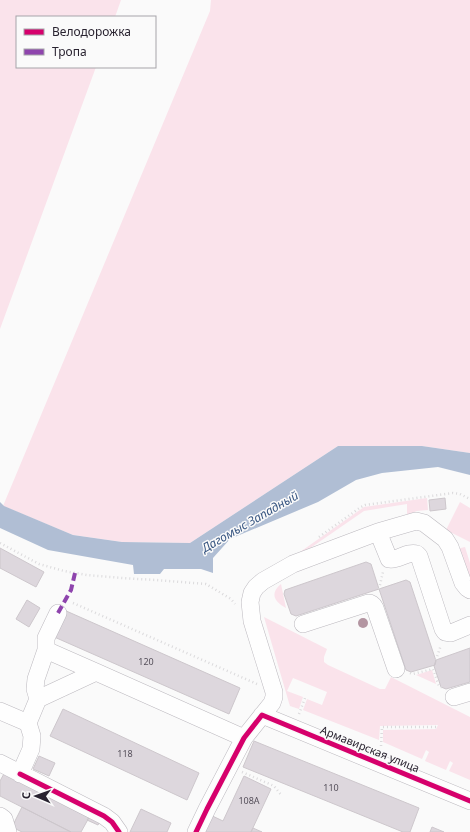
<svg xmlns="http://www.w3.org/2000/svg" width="470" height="832" font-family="'Noto Sans',sans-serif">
	<rect width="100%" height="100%" fill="#fafafa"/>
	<!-- green -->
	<path fill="#fae3eb" d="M0,0H121L115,17H17V67H96L0,329Z
		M211,0H470V453L422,446H338L190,543L122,542L73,535L3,506L210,11Z
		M427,498L428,510L417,511L407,515V504L364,511L309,549L300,552L364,507Z
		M460,502L470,508V542L446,530Z
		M465,547L470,563V576L466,578L456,549Z
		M281,584L286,608C275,602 269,594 281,584Z
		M264,617L327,649L324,657V662L328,665L380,689H385L391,677L470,717V780L449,771L453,763L450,761L446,770L425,761L429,752L426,750L422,759L383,742V730L436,729L438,725L380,726L379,740L303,710L307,699L322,705L327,692L293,678L287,691L303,697L299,709L290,706L289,703Z
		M432,670L436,684L416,675Z"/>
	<!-- water -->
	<path fill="#b0bed4" d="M338,446H422L470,453V475L438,467L382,473L356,480L318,502L230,539L213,558V573L201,569H164L160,574H134L133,565L48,550L0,528V502L4,506L73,535L122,542L190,543Z"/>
	<!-- building -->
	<path fill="#ddd7dd" stroke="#cdc7cc" d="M445,498L446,509L430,511L429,500Z
		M0,548L44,572L36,587L0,568Z
		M366,562L371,564L379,589L296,616L291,614L284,594L285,590Z
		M406,580L410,582L436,661L435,665L411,672L406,670L379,589Z
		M27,600L40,608L29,627L16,619Z
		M64,610L240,688L229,714L52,636Z
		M470,648V682L446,689L441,687L434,666L436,660Z
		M63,709L199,773L187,800L50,736Z
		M254,741L419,808L410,832H403L243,767Z
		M39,756L55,763L49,776L33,769Z
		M6,770L91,814L81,832H71L0,796V781Z
		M244,776L271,789L251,832H198L206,813L223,821Z
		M22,807L71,832H22L12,827Z
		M141,809L171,823L167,832H130Z
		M91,814L101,819L98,825L87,820Z
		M432,827L444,832H430Z
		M253,828L262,832H251Z"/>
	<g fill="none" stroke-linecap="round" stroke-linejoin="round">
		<!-- minor casing -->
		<g stroke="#bcb9bf" stroke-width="18">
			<path id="minor" d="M378,532L389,559C398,561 407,551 417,554L419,556L443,629L445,632L451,633L470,625
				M58,613L46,638V650L96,672
				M303,624L368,603C371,603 373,604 375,608L396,669
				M454,697L470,692
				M38,699L35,689L36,679L46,650
				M0,711L28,723
				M262,715L470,801
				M0,763L104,816L112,822L119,832
				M20,774L31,749L32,736L28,723L38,699L96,672L244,738
				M0,816L4,819L8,832
				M196,832L207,809L244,738L272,703L274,697V692L252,621L250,602L252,593L256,587L263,581L293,564L378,532L416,521L424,523L445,539L450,547L463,583L467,588L470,590"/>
		</g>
		<!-- path -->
		<path stroke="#dbdadc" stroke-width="2.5" stroke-dasharray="1 3" stroke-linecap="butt" d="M319,537L361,507L365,505L453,493L460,494L470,499
			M0,543L39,564L64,571L87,575L122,578L156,580L206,584L231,599L235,604
			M379,589L383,572
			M73,603L257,684
			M436,660L441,645
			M410,673L413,674L433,669L439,686L443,688
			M299,714L305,698
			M381,746L382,727H437
			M242,772L274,786L282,796"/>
		<!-- minor -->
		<use href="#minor" stroke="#fefefe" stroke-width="17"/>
		<!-- quiet -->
		<path stroke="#8e44ad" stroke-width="4" stroke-dasharray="8 4" stroke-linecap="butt" d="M58,613L71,590L75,573"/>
		<!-- cycleway casing -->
		<g stroke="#fafafa" stroke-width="8">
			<path id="cycleway" d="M20,774L104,816L112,822L119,832
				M196,832L207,809L244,738L262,715L470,801"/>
		</g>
		<!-- cycleway -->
		<use href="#cycleway" stroke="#d6006c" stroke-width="5"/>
	</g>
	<!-- trees -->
	<circle fill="#b395a1" cx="363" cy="623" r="5"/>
	<g text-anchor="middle" stroke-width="3" stroke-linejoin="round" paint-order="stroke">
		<!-- number labels -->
		<g font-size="9" fill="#56505b">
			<text x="146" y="665">120</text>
			<text x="125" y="757">118</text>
			<text x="331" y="791">110</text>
			<text x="249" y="804">108А</text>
		</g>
		<!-- street labels -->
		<g font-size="11" fill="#292330" stroke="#fafafa">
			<text transform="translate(370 749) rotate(22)" y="4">Армавирская улица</text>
		</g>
		<!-- water labels -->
		<g font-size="12" font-style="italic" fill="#375581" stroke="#fafafa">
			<text transform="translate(250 522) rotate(-30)" y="4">Дагомыс Западный</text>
		</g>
	</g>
	<!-- legend -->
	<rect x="16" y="16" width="140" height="52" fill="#fafafa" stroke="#a6a4a9"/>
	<rect x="24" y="29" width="20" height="6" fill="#d6006c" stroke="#a6a4a9"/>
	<text x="52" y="36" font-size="12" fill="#292330">Велодорожка</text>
	<rect x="24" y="49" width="20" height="6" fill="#8e44ad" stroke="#a6a4a9"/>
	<text x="52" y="56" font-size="12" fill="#292330">Тропа</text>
	<!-- north arrow -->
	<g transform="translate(36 796) rotate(272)" stroke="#fafafa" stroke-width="3" paint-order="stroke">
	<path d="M0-3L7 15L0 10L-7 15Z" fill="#292330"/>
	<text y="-6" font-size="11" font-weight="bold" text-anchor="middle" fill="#292330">С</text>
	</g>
</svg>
